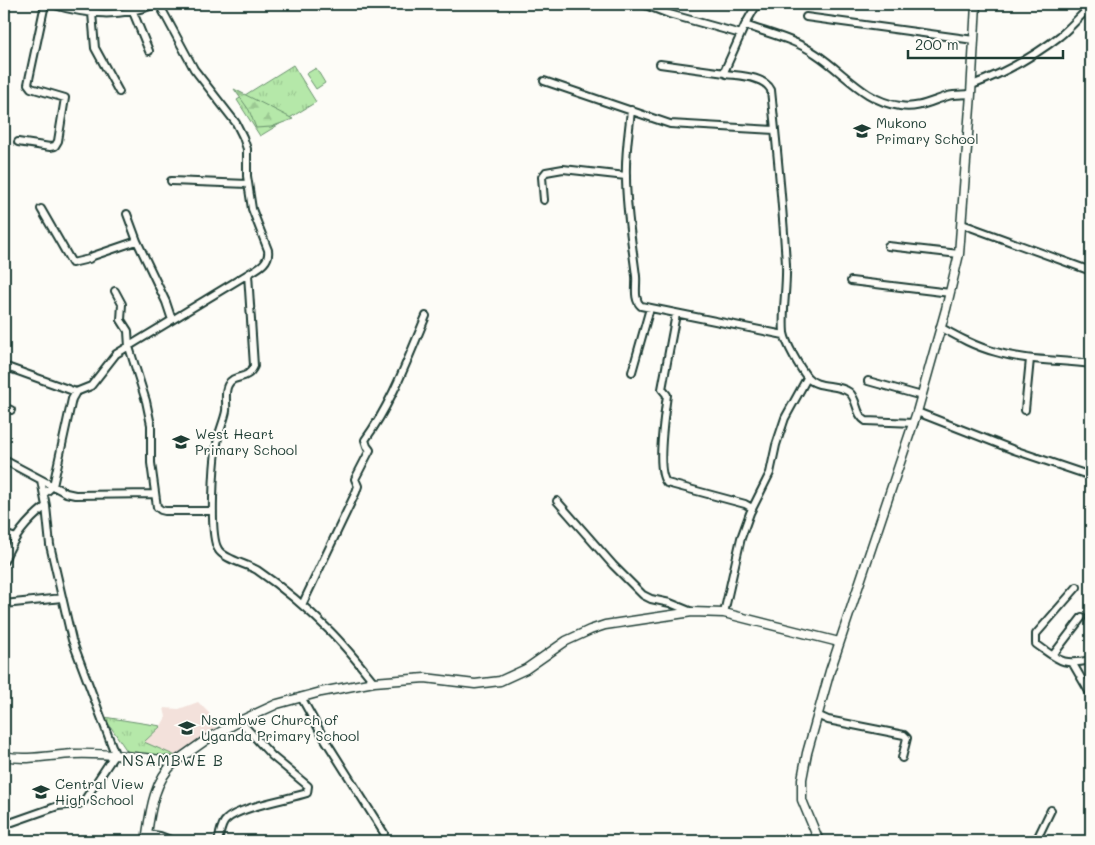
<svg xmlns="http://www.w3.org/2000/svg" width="1095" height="845" font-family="Mali,sans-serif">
	<defs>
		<pattern id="grass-tufts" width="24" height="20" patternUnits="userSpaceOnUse" patternTransform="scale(1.25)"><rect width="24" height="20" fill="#b5e8a9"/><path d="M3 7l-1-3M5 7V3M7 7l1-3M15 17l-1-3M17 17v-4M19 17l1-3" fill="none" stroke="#9bc892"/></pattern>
		<pattern id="forest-firs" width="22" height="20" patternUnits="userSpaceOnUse" patternTransform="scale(1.25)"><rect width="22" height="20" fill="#b5e8a9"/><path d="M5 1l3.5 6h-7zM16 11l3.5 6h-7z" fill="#9bc892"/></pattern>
	</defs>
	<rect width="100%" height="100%" fill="#fdfcf7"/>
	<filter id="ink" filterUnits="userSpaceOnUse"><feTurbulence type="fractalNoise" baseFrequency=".02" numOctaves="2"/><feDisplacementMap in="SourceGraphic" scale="10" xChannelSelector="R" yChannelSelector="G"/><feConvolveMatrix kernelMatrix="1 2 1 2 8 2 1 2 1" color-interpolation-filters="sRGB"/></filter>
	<g filter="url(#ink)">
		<!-- built -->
		<path fill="#f3e1db" d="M198,702L209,713L217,730L176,756L144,742L161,726L166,717L164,708L179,709Z"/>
		<!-- grass -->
		<path fill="url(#grass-tufts)" stroke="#6a926e" d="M293,65L316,102L260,136L237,100Z
			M316,68L325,83L316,89L306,74Z
			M104,717L161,726L144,742L176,756L171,759L129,754Z"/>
		<!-- forest -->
		<path fill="url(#forest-firs)" stroke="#6a926e" d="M234,89L293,119L271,127L256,128L249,110Z"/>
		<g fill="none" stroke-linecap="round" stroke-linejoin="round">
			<!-- minor casing -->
			<g stroke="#1f3d34" stroke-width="10">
				<path id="minor" d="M51,4C88,15 119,18 156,4
					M643,4L669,14L741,34
					M757,4L745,25L724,72L726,74C740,76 764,76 771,90C777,148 783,206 786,265C787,287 782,311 784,333C786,344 800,368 807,377C817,389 837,383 849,392C858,399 855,415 866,421L914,423
					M133,12L149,51
					M92,13L95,48L119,92
					M806,17L974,40
					M745,25C770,34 794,39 816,54C845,73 864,101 900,106C918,109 931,101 948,96C955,94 964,95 971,94
					M660,64L725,73
					M544,81L670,124L775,130
					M972,85C1004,73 1033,57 1060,36C1071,27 1080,16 1091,6
					M631,110C629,132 625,154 626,176C626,210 632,243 636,276C637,286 633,299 641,306L784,335
					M18,142L50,147L55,146L58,141L65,98L31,88L28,84L45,4
					M171,181L248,184
					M544,200L542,177L546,172L563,169L626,176
					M41,209L72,263L89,259L93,256L137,241L127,214
					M962,224L1091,271
					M137,241L166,302L172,320
					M888,246L959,254
					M248,274L254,366C247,382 234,373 228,385C224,392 227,403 226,411C224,422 218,433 217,444C214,463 209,535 218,549C223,559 247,564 257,570C282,587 309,610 330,631C346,647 360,665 374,682
					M851,281L950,293
					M115,291L122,304L121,320L128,331L129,347L146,401L151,425V463L157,507L161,510L165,511H213
					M676,314L662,389L667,395C665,412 655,472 667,483L745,504L752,508
					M940,327C958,337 976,347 996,352C1027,361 1060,360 1091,364
					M4,366L76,392
					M632,372L650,308
					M868,381L922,396
					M4,407L11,410
					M1025,410L1030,359
					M917,412L1014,450L1091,476
					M4,460L53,486L72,399L76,392L91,386L116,354L248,274C258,268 270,263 268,250L252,209L247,176V149L243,137L236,123L194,69L159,4
					M44,494L53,486L66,493L75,495L155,494
					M557,501L613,565L643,595L651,599L670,603L692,612
					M4,534L16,538
					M4,561C14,537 26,522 46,506
					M1077,587L1036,634V644C1060,661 1062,666 1091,660
					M4,604L62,598
					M302,605L356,492L358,486L355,479L370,450L367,446L365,440C392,403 408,358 426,316
					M724,613L741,538L750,513L770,473L776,445L785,418L807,378
					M1053,655L1082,617
					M1073,664L1091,695
					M301,697L321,733L384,833
					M817,715L828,720L904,735L907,738L902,758
					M4,825L58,806L79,804L84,801L115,754L72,640L50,545L46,506L41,480
					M147,834L160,836L173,841
					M218,841C220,835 221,824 226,820C238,807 289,799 307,793L308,786L272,756L240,721
					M1036,841L1051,810"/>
			</g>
			<!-- tertiary casing -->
			<g stroke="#1f3d34" stroke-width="11">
				<path id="tertiary" d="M4,756C27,761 51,755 74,754C108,753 141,757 175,762L206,740L240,721L277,704L321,692L374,682L425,678L475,684L500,681L526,669L566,641L590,630L605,625L692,612L724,613L839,642
					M146,841C150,814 153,781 175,762
					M819,841L802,800V779L807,753L830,671L917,412L946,309L959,254L971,94L976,4"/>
			</g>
			<!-- minor -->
			<use href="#minor" stroke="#fdfcf7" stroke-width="6"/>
			<!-- tertiary -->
			<use href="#tertiary" stroke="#fdfcf7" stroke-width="8"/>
		</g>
	</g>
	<!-- icons -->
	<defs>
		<g id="school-bare" transform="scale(1.35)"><path d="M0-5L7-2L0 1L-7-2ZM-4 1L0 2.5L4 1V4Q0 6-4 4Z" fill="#1f3d34" stroke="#fdfcf7" stroke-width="2.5" paint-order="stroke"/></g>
	</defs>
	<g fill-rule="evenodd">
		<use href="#school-bare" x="862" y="131"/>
		<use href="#school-bare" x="181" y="442"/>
		<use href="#school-bare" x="187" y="728"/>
		<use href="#school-bare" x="41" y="792"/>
	</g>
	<g text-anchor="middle" stroke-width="4" stroke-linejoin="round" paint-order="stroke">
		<!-- poi labels -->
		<g font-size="14" fill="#1f3d34" stroke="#fdfcf7" text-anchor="start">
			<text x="876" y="128">Mukono<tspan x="876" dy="16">Primary School</tspan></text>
			<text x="195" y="439">West Heart<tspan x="195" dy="16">Primary School</tspan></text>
			<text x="201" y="725">Nsambwe Church of<tspan x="201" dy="16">Uganda Primary School</tspan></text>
			<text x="55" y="789">Central View<tspan x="55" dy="16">High School</tspan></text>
		</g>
		<!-- quarter labels -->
		<g font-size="16" letter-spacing="1" fill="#1f3d34" stroke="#fdfcf7">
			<text x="173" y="766">NSAMBWE B</text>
		</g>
	</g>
	<!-- margin -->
	<rect width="1095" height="845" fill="none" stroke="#fdfcf7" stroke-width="20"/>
	<rect x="10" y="10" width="1075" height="825" fill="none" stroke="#1f3d34" stroke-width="2" filter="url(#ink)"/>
	<!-- scale -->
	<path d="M908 50v8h155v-8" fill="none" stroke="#1f3d34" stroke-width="2.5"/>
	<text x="915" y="50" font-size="15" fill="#1f3d34" stroke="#fdfcf7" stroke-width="4" paint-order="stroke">200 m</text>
</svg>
